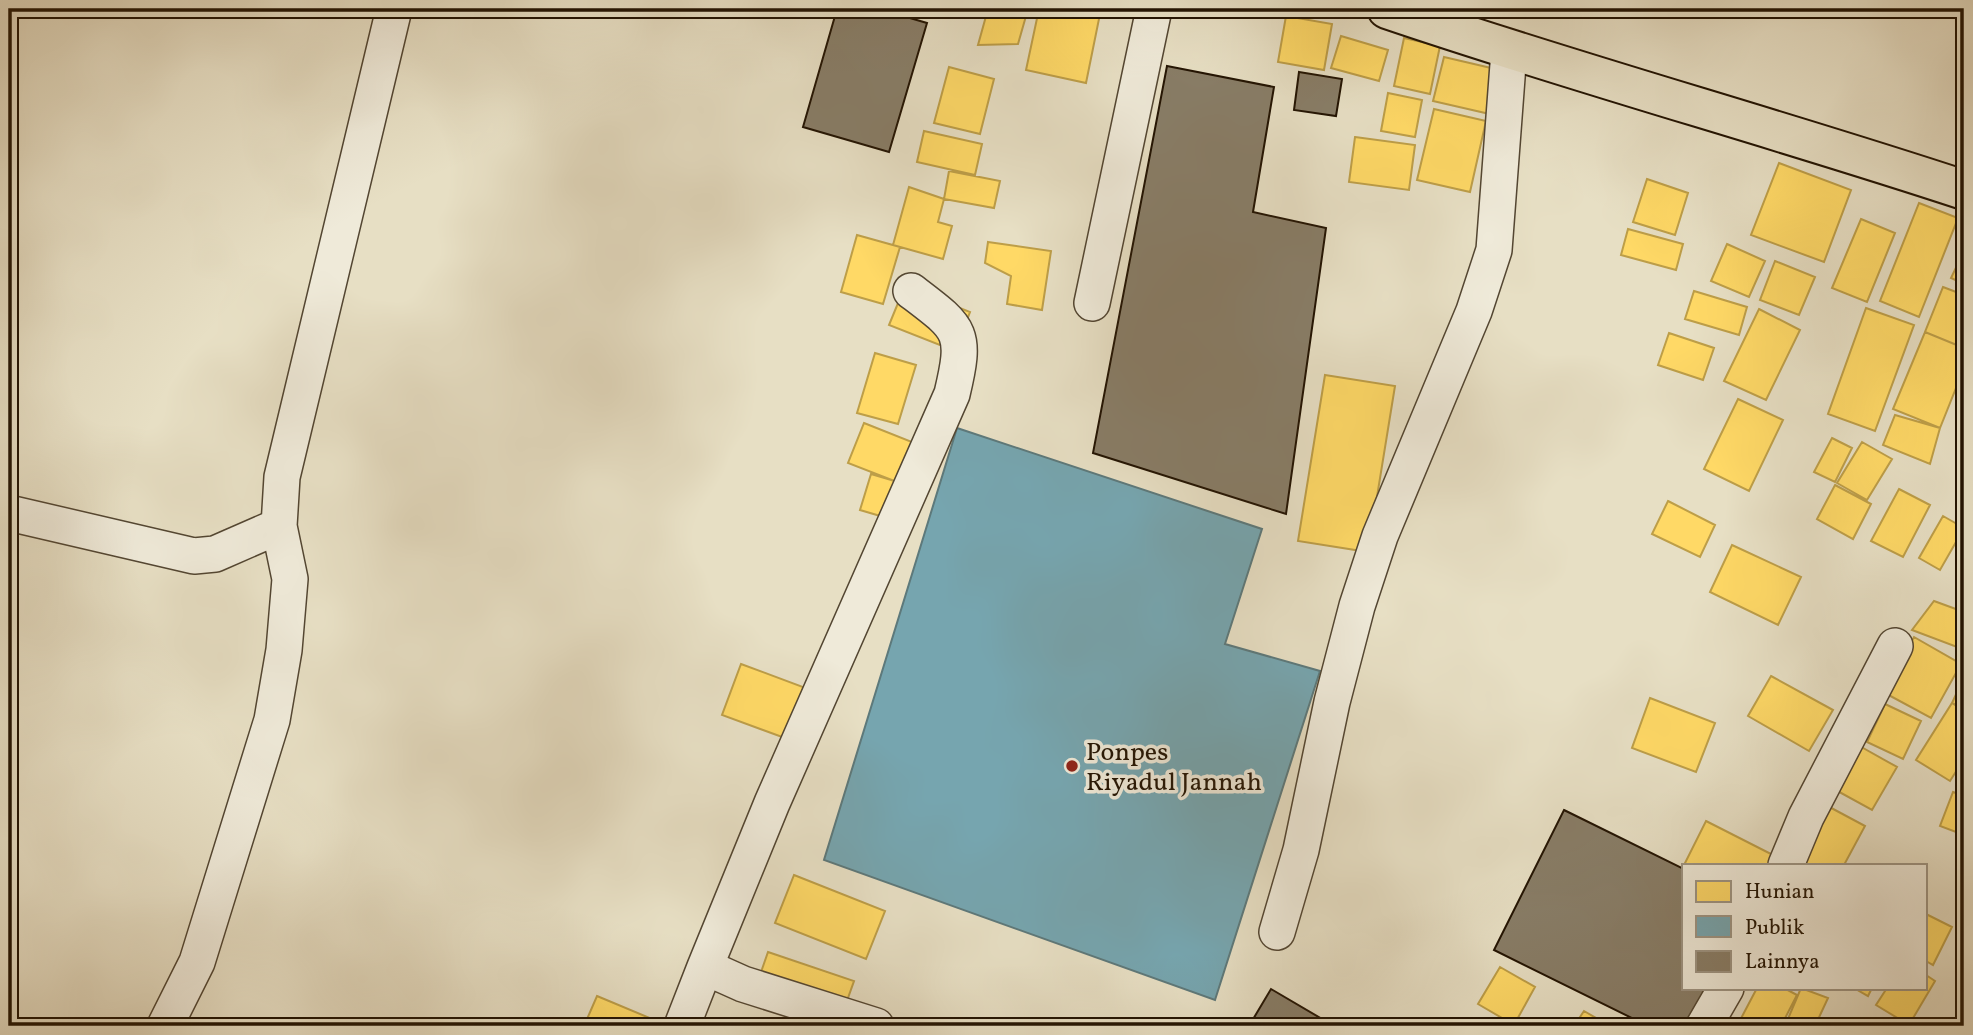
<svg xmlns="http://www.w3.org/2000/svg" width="1973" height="1035" font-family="Vollkorn,serif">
	<rect width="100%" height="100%" fill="#e7dfc4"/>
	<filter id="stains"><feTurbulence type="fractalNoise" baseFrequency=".00286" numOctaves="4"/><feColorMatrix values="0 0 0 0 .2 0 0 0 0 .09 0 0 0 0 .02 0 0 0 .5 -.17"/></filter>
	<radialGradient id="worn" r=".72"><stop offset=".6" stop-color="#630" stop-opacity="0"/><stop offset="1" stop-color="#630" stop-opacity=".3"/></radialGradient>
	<!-- homes -->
	<path fill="#ffd966" stroke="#bd9e48" stroke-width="2" d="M988,9H1028L1018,44L978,45Z
		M1039,9H1101L1086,83L1026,70Z
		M1286,16L1332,24L1324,70L1278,62Z
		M1341,36L1388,50L1379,81L1331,68Z
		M1404,38L1440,46L1430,94L1394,86Z
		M1444,57L1504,71L1494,115L1433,101Z
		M949,67L994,79L980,134L934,123Z
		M1388,93L1422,100L1415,137L1381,131Z
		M1434,109L1486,121L1470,192L1417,180Z
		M924,131L982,144L975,175L917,162Z
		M1355,137L1415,145L1409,190L1349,182Z
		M1779,163L1851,190L1824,262L1751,235Z
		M949,171L1000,181L994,208L944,199Z
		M1647,179L1688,193L1675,235L1633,222Z
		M909,187L944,199L938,222L952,226L943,259L893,245Z
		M1919,203L1958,218L1919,317L1880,301Z
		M1861,219L1895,233L1867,302L1832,288Z
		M1628,229L1683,244L1676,270L1621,255Z
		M857,235L900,247L883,304L841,292Z
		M988,242L1051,251L1042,310L1007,304L1011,276L985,263Z
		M1727,244L1765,261L1749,297L1711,281Z
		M1964,251V284L1951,278Z
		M1775,261L1815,277L1799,315L1760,300Z
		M905,286L970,312L955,351L889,325Z
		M1943,287L1964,295V348L1925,332Z
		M1694,291L1747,307L1739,335L1685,319Z
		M1866,308L1914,325L1875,431L1828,414Z
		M1759,309L1800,330L1766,400L1724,381Z
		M1925,332L1964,348V368L1940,428L1893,409Z
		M1669,333L1714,348L1703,380L1658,365Z
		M875,353L916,365L898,424L857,413Z
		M1325,375L1395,386L1368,552L1298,541Z
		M1738,399L1783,420L1749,491L1704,469Z
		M1895,415L1940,428L1930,464L1883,445Z
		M864,423L917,444L902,484L848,463Z
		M1832,438L1852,448L1835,482L1814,472Z
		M1862,442L1892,459L1867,500L1837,483Z
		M871,474L898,482L887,518L860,510Z
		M1835,485L1871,504L1853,539L1817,519Z
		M1899,489L1930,505L1903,557L1871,541Z
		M1668,501L1715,525L1700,557L1652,534Z
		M1943,516L1964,528L1940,570L1919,558Z
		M1732,545L1801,577L1778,625L1710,592Z
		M1934,601L1964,612V629L1957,647L1912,630Z
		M1914,637L1961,664L1931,718L1883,692Z
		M741,664L811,690L793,741L722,715Z
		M1771,676L1833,710L1809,751L1748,716Z
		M1964,677V709L1952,703Z
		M1650,698L1715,723L1696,772L1632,748Z
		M1952,703L1964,711V759L1950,781L1916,760Z
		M1885,704L1921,721L1903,759L1867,742Z
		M1856,744L1897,767L1872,810L1832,788Z
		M1953,792L1964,796V835L1940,826Z
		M1822,803L1865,826L1844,865H1788Z
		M1706,821L1773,855L1768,865H1684V870L1682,869Z
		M794,875L885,911L866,959L775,923Z
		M1926,914L1952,927L1933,965L1926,961Z
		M768,952L854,981L838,1026L752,998Z
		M1500,967L1535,987L1514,1025L1478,1004Z
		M1926,975L1935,981L1909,1025L1876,1005L1887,988H1926Z
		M1757,988H1784L1797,995L1781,1026H1737Z
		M1801,988L1828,998L1815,1026H1785Z
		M1854,988H1872L1868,996Z
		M597,996L652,1019L649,1026H584Z
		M1584,1011L1610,1026H1574Z"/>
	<!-- public -->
	<path fill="#76a5af" stroke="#5d797b" stroke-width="2" d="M957,428L1262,529L1225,644L1320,671L1215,1000L824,860Z"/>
	<!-- building -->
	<path fill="#887d67" stroke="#221302" stroke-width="2" d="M837,9H879L927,23L889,152L803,127Z
		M1167,66L1274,87L1253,212L1326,228L1286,514L1093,453Z
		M1299,72L1342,79L1336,116L1294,110Z
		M1564,810L1684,869V988H1706L1687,1026H1648L1494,950Z
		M1271,989L1334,1026H1249Z"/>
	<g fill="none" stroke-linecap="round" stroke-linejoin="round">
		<!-- minor casing -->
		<g stroke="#534632" stroke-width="38">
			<path id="minor" d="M1092,303L1154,9
				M9,513L194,556L215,554L279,526
				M1786,865L1806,817L1895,646
				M1277,932L1301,850L1332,702L1357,606L1380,536L1474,311L1494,250L1509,51
				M705,967L772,803L952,394C967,331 961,329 911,291
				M165,1026L197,962L272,720L284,650L290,579L279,526L282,477L394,9
				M682,1026L705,967L743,984L876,1026
				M1704,1026L1726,988"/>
		</g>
		<!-- major casing -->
		<g stroke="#221302" stroke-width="42">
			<path id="major" d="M1387,9C1578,74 1773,127 1964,190"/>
		</g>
		<!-- minor -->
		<use href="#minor" stroke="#efead9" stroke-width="35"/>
		<!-- major -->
		<use href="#major" stroke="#e7dfc4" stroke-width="38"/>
	</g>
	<!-- markers -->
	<circle fill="#8f2418" stroke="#efead9" stroke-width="2.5" cx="1072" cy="766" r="7"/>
	<g text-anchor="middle" stroke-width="7" stroke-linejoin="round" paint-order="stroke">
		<!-- poi labels -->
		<g font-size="26" fill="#221302" stroke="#efead9" text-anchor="start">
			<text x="1086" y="760">Ponpes<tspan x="1086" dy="30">Riyadul Jannah</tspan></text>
		</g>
	</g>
	<!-- margin -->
	<rect width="1973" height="1035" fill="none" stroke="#e7dfc4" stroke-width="35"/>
	<rect x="10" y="10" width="1952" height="1014" fill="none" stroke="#221302" stroke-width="3.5"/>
	<rect x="18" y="18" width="1938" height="1000" fill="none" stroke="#221302" stroke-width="2"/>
	<!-- legend -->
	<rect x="1682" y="864" width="245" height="126" fill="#efead9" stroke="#9d9483" stroke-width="2"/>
	<rect x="1696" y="881" width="35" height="21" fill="#ffd966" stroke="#9d9483" stroke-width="2"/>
	<text x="1745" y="898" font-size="21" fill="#221302">Hunian</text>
	<rect x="1696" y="916" width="35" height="21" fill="#76a5af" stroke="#9d9483" stroke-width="2"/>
	<text x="1745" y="934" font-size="21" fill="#221302">Publik</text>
	<rect x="1696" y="951" width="35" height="21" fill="#887d67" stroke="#9d9483" stroke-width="2"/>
	<text x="1745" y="968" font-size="21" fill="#221302">Lainnya</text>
	<rect width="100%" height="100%" filter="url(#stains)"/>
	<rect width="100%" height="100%" fill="url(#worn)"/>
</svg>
